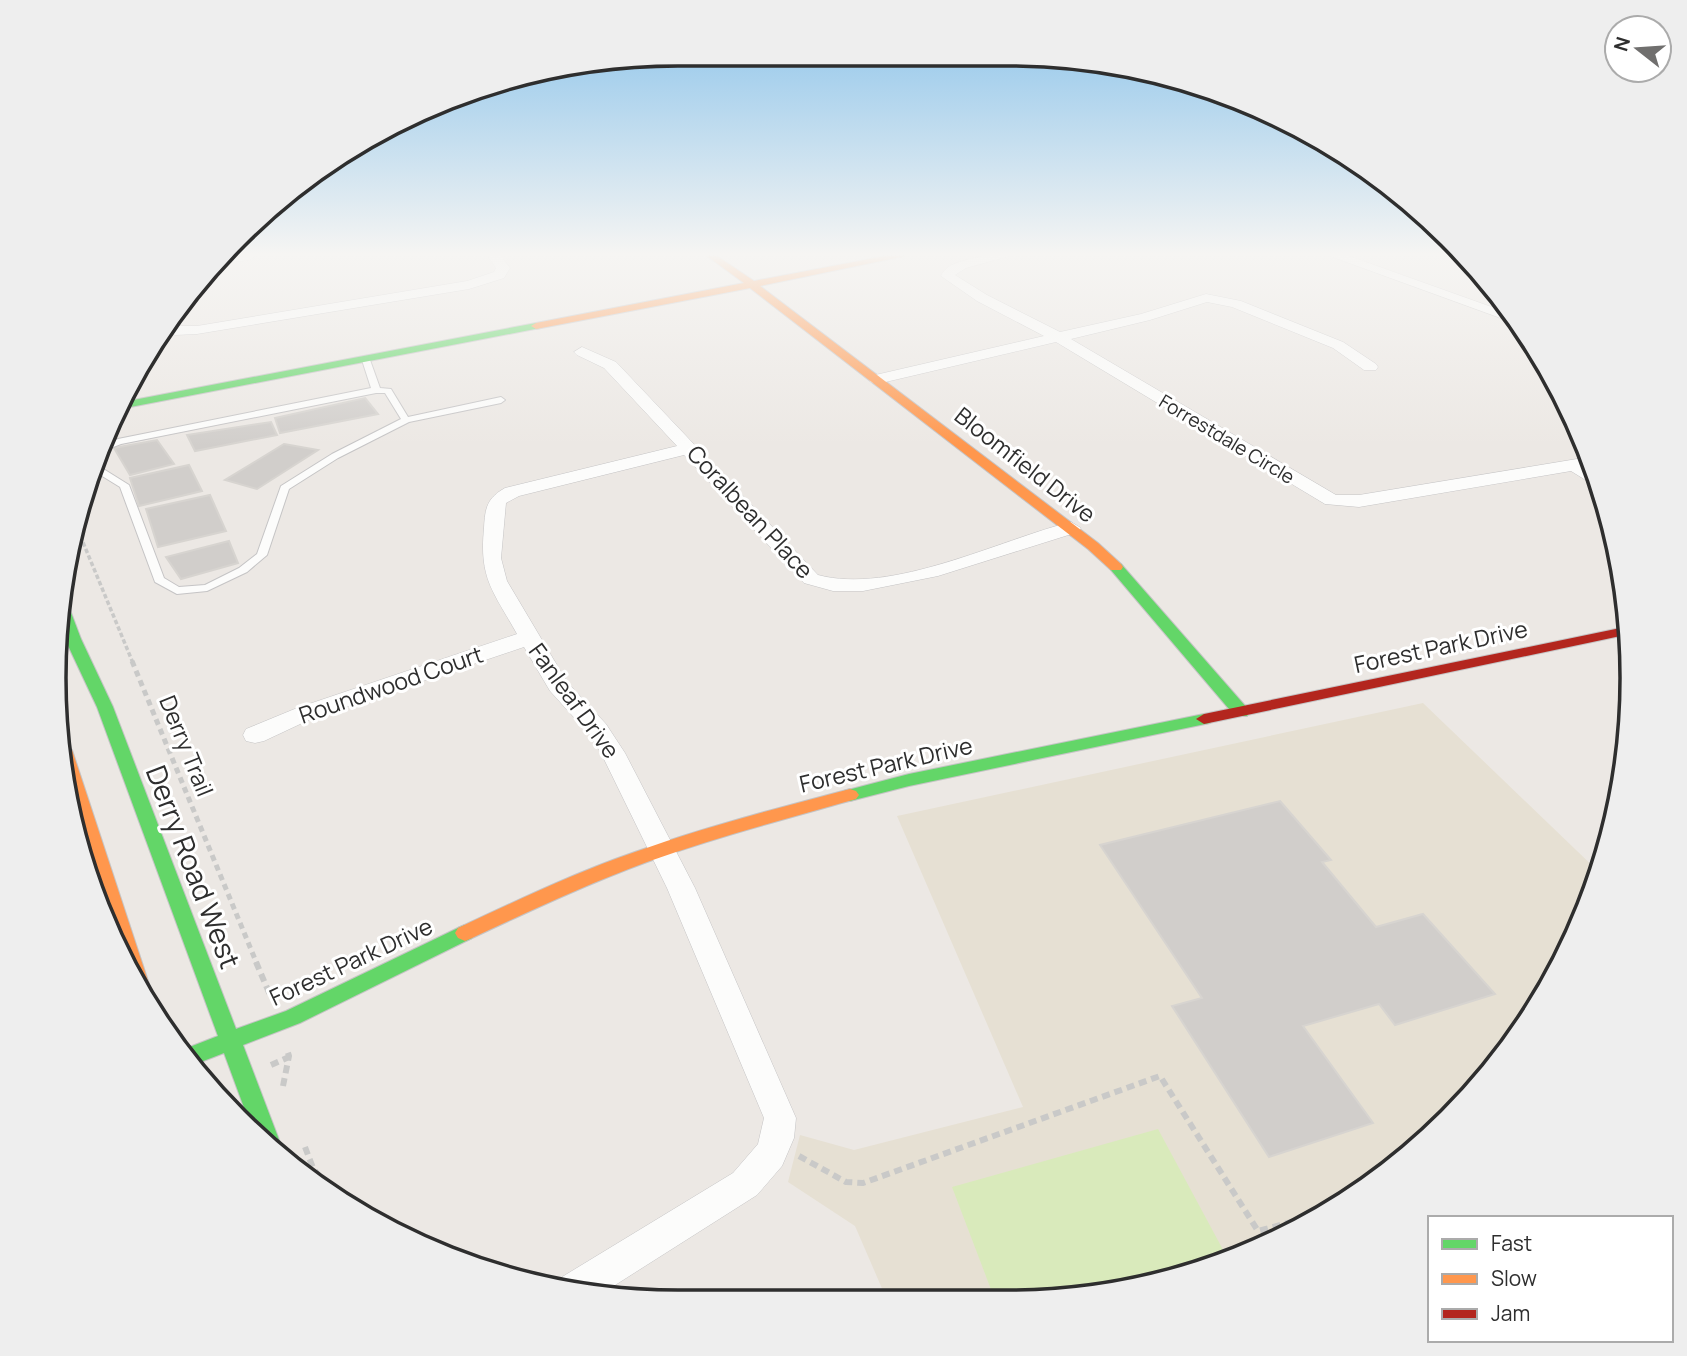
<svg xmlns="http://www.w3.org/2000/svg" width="1687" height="1356" font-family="Manrope,sans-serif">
	<rect width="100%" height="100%" fill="#ece8e4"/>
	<!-- education -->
	<path fill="#e6e0d3" d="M1423,703L1601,874L1549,990L1478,1089L1389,1173L1285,1237L1170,1281L1049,1300H887L855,1226L788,1182L800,1135L854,1150L1023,1107L897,816Z"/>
	<!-- pitch -->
	<path fill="#d9eabb" d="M1158,1129L1228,1259L1170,1281L1049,1300H995L952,1187Z"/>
	<!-- building -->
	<path fill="#d1cecb" stroke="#d7d4d0" stroke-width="2" d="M365,398L378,414L280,433L275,418Z
		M271,422L277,435L195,451L187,435Z
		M157,440L174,464L130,475L114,448Z
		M284,444L318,450L257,489L225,480Z
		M189,465L202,491L139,506L130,478Z
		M210,495L226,531L158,547L146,509Z
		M229,541L238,563L181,579L166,557Z
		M1280,801L1331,860L1322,862L1376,927L1423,914L1495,994L1395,1025L1379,1004L1303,1026L1373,1123L1269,1157L1172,1006L1202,998L1100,845Z"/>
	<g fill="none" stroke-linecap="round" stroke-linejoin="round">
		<!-- lane casing -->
		<g stroke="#c5c4c5" stroke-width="2">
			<path id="lane" d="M363,358L370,360L380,388L391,389L408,417L501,397L505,400L501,403L409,422L338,458L289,489L267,555L247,572L207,591L177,594L155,582L120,487L94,471L97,465L129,485L164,578L179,587L205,585L239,568L257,554L281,486L332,454L401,419L385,393H376L121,444L103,451L106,444L118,439L371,388L362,360Z"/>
		</g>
		<!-- street casing -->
		<g stroke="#c5c4c5" stroke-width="1">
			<path id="street" d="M255,256L249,260L216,264L222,257Z
				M488,256H501L510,268L504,278L469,289L197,334L175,335L165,331L171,322L178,326H197L467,281L494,272L496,268Z
				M984,256H1009L966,268L955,275L987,295L1060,332L1141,314L1206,294L1241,301L1343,342L1376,364L1378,367L1376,370H1364L1333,348L1232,307L1207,302L1150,320L1071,339L1336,495H1359L1589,457L1593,467H1590L1600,485L1592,484L1571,471L1359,507L1325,504L1056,342L877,384L871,382L869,379L871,376L1044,336L977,301L941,276C948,261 969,260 984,256Z
				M1330,256H1349L1514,315L1520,325Z
				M582,347L616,362L818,575C892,595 999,540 1071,522L1081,528L1078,532L938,576L863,591H833L804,583L684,455L519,496L506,503L501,558L507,581L567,682L606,724L625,753L695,888L796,1118L794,1138L782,1166L757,1195L601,1294L558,1287L562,1277L733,1173L758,1144L764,1118L667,888L601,753L589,734L550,691L524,647L313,718L264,741L255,743L246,741L243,735L246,729L297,708L517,634C493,591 479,579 484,528C485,508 487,498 505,488L677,446L604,368L577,355L574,352Z"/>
		</g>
		<!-- fast casing -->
		<g stroke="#c5c4c5" stroke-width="2">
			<path id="fast" d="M536,323L541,326L540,328L120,409L123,402Z
				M1116,563L1121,564L1247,708L1249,712L1247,716H1235L1111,570L1109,567Z
				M64,606L70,610L81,639L113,707L236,1029L286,1011L458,928L465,925L472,928L475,933L472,938L300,1023L243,1045L281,1145L277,1152L252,1129L224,1053L193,1065L182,1050L218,1036L97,707L65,639L61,626Z
				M1204,714L1210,715L1212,719L1210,723L909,786L850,801L844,799L841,795L844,791L909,774Z"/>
		</g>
		<!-- slow casing -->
		<g stroke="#c5c4c5" stroke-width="2">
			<path id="slow" d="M707,256H717L754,281L885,256H905L760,286L1098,543L1121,564L1123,567L1121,570H1111L1088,549L750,288L536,329L531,326L536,323L744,283Z
				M64,744L72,750L150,987L145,994L120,956L70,795Z
				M850,789L856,791L859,795L856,799C786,819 716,837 647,862C587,884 530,911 472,938L465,941L458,938L455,933L458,928C516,901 574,873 635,852C705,827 778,808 850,789Z"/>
		</g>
		<!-- jam casing -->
		<g stroke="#c5c4c5" stroke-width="2">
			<path id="jam" d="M1630,626V634L1204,724L1196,719L1204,714Z"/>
		</g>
		<!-- path-far2 -->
		<path stroke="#c9c9c8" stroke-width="3.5" stroke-dasharray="4.5 2.5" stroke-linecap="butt" d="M75,523L133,663"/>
		<!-- path-far1 -->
		<path stroke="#c9c9c8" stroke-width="5" stroke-dasharray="6 4.5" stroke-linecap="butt" d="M132,661L257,964"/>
		<!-- path -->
		<path stroke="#c9c9c8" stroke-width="6" stroke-dasharray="8 5" stroke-linecap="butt" d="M256,962L270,995
			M271,1065L289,1057
			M283,1086L289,1056L287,1050
			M305,1147L313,1168L332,1194
			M799,1156L846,1182L863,1183L1160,1076L1258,1231L1325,1213"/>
		<!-- lane -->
		<use href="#lane" fill="#fcfcfb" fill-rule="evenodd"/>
		<!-- street -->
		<use href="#street" fill="#fcfcfb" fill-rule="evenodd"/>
		<!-- fast -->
		<use href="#fast" fill="#63d668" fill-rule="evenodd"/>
		<!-- slow -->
		<use href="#slow" fill="#ff974d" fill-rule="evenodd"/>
		<!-- jam -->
		<use href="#jam" fill="#b3261e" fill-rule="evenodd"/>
	</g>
	<!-- sky -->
	<linearGradient id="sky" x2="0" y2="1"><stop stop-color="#88c2ea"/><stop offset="0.57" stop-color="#f6f5f3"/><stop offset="1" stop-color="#f6f5f3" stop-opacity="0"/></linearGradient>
	<rect width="1687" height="446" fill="url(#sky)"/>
	<g text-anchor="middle" stroke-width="6" stroke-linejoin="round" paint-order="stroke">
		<!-- far-street labels -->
		<g font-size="19" fill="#2e2e2e" stroke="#fff">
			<text transform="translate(1227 439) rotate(31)" y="7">Forrestdale Circle</text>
		</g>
		<!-- street labels -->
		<g font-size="23" fill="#2e2e2e" stroke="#fff">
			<text transform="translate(1025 465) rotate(38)" y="8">Bloomfield Drive</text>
			<text transform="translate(750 512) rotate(47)" y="8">Coralbean Place</text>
			<text transform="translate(1441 647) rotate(-12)" y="8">Forest Park Drive</text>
			<text transform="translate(391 685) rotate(-19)" y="8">Roundwood Court</text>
			<text transform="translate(574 701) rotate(54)" y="8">Fanleaf Drive</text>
			<text transform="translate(186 746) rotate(68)" y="8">Derry Trail</text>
			<text transform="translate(886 765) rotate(-13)" y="8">Forest Park Drive</text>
			<text transform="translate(351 962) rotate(-25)" y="8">Forest Park Drive</text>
		</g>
		<!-- near-street labels -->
		<g font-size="28" fill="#2e2e2e" stroke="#fff">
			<text transform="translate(193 867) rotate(69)" y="10">Derry Road West</text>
		</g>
	</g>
	<!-- crop -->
	<path d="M0 0H1687V1356H0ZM678 66H1008A612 612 0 0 1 1620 678V678A612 612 0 0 1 1008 1290H678A612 612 0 0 1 66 678V678A612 612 0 0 1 678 66Z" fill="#eee" fill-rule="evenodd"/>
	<path fill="none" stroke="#2e2e2e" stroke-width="3.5" d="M678 66H1008A612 612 0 0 1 1620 678V678A612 612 0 0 1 1008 1290H678A612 612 0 0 1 66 678V678A612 612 0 0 1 678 66Z"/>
	<!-- legend -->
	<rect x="1428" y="1216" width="245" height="126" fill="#ffffff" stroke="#ababab" stroke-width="2"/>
	<rect x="1442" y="1239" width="35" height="10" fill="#63d668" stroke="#ababab" stroke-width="2"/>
	<text x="1491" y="1251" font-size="21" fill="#2e2e2e">Fast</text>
	<rect x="1442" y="1274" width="35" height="10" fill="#ff974d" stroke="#ababab" stroke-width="2"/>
	<text x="1491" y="1286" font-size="21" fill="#2e2e2e">Slow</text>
	<rect x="1442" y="1309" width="35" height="10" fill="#b3261e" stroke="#ababab" stroke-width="2"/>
	<text x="1491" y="1321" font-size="21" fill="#2e2e2e">Jam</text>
	<!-- north arrow -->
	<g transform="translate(1638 49) rotate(287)"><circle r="33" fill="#ffffff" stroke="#ababab" stroke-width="2"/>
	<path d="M0-5L12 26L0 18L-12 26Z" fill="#706f6e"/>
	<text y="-10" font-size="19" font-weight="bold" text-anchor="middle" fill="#2e2e2e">N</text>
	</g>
</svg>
